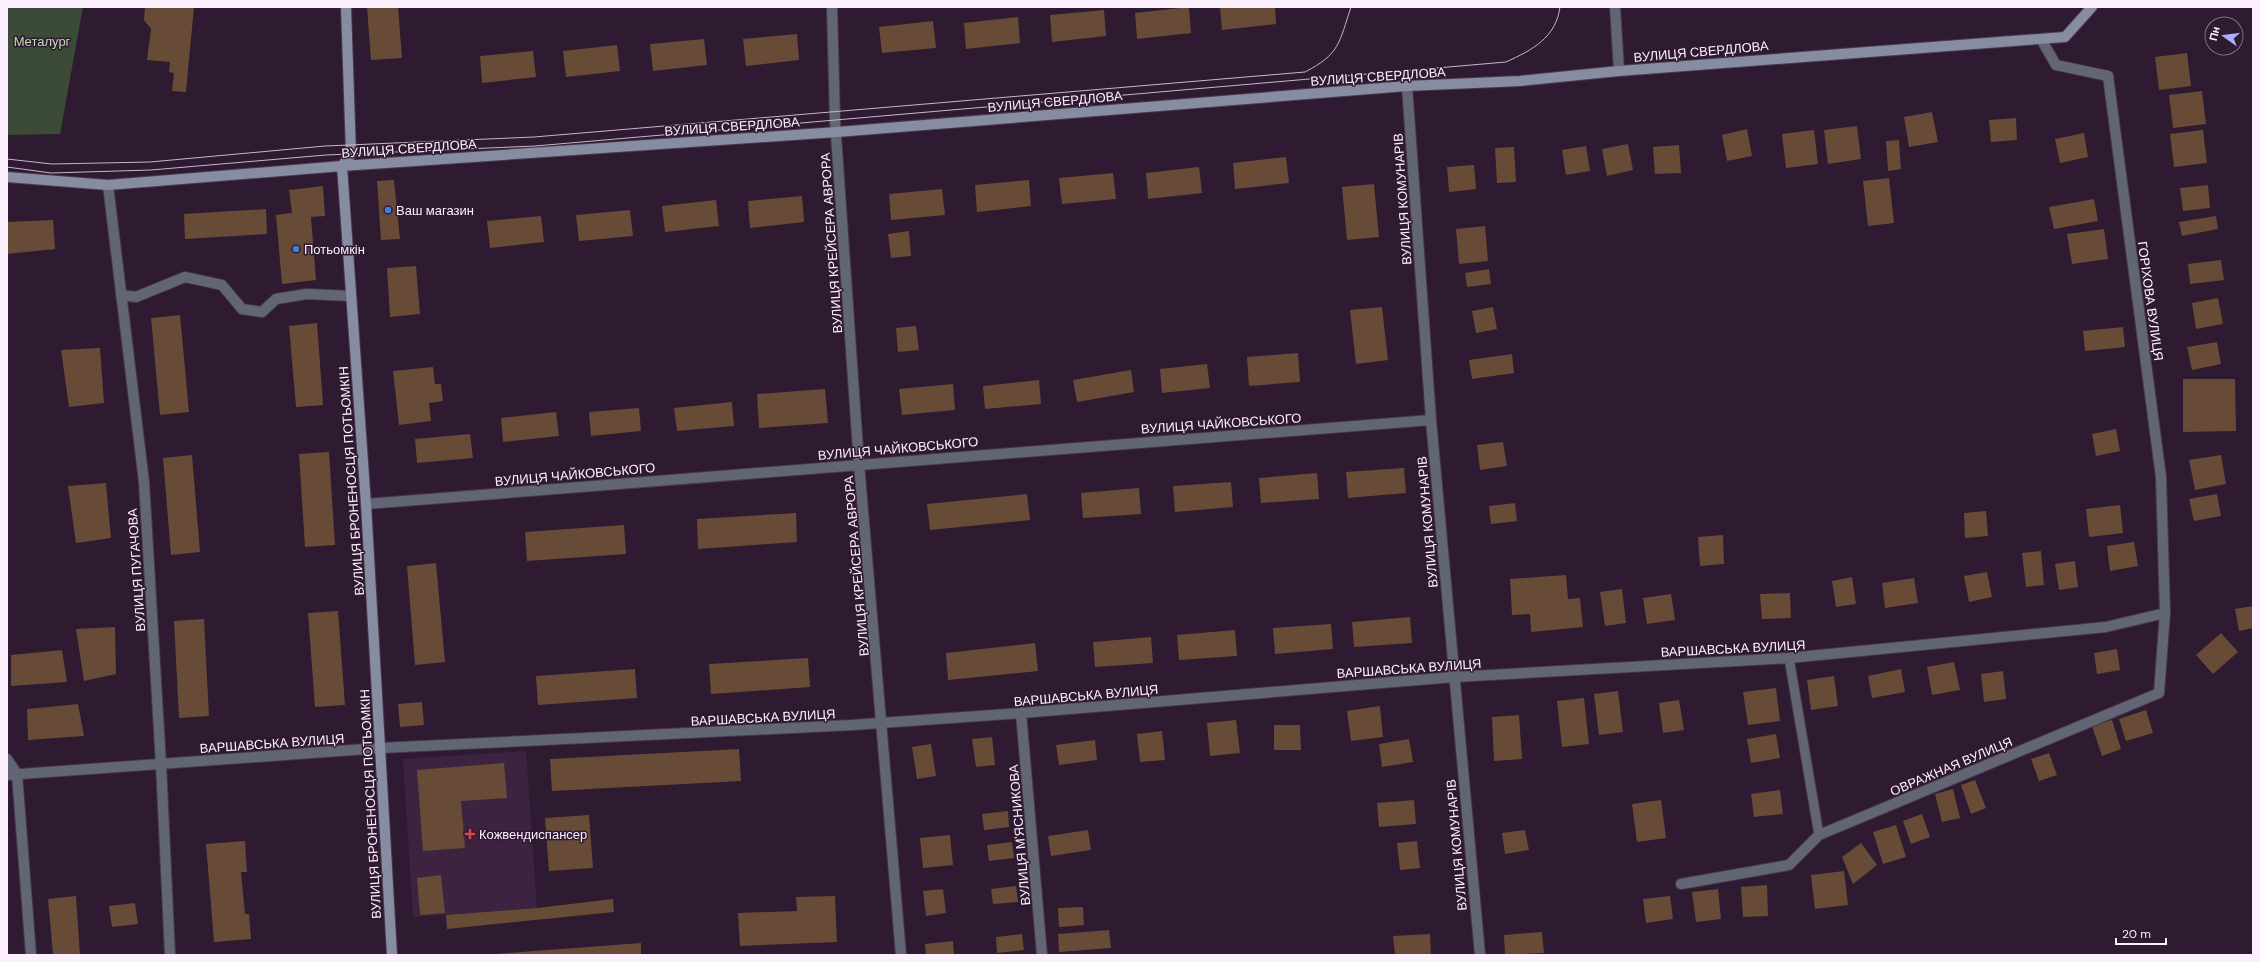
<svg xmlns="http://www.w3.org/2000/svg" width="2260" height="962" font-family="'DM Sans',sans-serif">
	<rect width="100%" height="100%" fill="#2e1a31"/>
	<!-- built -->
	<path fill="#3c2440" d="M526,751L537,908L413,917L403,759Z"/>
	<!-- green -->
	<path fill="#3c4a38" d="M7,7H83L60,134L7,135Z"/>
	<!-- building -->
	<path fill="#674b36" d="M145,7H194L186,92L172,91L174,73L169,72L170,62L147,60L151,29L144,20Z
		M367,7H398L402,58L371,60Z
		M1189,7L1191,33L1137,39L1135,13Z
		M1220,7H1275L1276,24L1222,30Z
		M1104,10L1106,36L1052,42L1050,15Z
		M1018,17L1020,43L966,49L964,23Z
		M933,21L936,48L882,53L879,27Z
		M797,34L799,60L746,66L743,39Z
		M704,39L707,65L653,71L650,44Z
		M617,45L620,71L566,77L563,51Z
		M533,51L536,77L482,83L480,56Z
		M2187,53L2191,86L2159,90L2155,57Z
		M2202,91L2206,124L2173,128L2169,95Z
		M1932,112L1938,142L1909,147L1904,117Z
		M2016,118L2017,140L1991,142L1989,120Z
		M1857,126L1861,159L1828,164L1824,130Z
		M1747,129L1752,156L1727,161L1722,135Z
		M1814,130L1818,164L1786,168L1782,134Z
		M2203,130L2207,163L2174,167L2170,134Z
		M2084,133L2088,157L2060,163L2055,139Z
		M1899,140L1901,169L1888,171L1886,141Z
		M1628,144L1633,170L1607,176L1602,149Z
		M1679,145L1681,173L1655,174L1653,147Z
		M1586,146L1590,171L1566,175L1562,150Z
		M1514,147L1516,182L1497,183L1495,148Z
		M1286,157L1289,183L1235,189L1233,163Z
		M1474,165L1476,189L1449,192L1447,167Z
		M1199,167L1202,193L1148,199L1146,173Z
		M1113,173L1116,199L1062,204L1059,178Z
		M1889,178L1894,223L1868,226L1863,181Z
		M394,180L400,239L381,240L377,181Z
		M1029,180L1031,206L977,212L975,185Z
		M1374,184L1379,237L1347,240L1342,187Z
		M2208,185L2210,208L2183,211L2180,188Z
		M323,186L325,216L311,217L316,280L282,284L276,215L292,213L289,190Z
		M942,189L945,215L891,220L889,194Z
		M802,196L804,222L750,228L748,201Z
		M2094,199L2098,221L2054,229L2049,207Z
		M716,200L719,226L665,232L662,206Z
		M266,209L267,234L185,239L184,214Z
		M630,210L633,236L579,241L576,215Z
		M541,216L544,242L490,248L487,221Z
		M2216,216L2218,229L2182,236L2179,222Z
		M53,220L55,249L7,254V222Z
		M1485,226L1488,261L1459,264L1456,229Z
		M2104,229L2108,259L2072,264L2067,234Z
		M909,231L911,256L891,258L888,234Z
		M2221,260L2224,280L2190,284L2188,264Z
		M416,266L420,314L390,317L387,268Z
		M1489,269L1491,284L1467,287L1465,273Z
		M2218,298L2223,324L2196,329L2192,303Z
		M1382,307L1388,360L1356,364L1350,310Z
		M1493,307L1497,329L1476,333L1472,311Z
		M180,315L189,412L160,415L151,318Z
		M317,323L323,405L296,407L289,326Z
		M916,326L919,350L898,352L896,328Z
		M2123,327L2125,347L2085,351L2083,331Z
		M2217,342L2221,364L2192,370L2187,347Z
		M100,348L104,403L69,407L61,350Z
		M1298,353L1300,382L1249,386L1247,357Z
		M1512,354L1514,373L1472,379L1469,360Z
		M1207,364L1210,388L1162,393L1160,369Z
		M433,367L435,384H441L443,401L429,403L431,421L399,425L393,371Z
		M1131,370L1134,392L1077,402L1073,380Z
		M2183,379H2235L2236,431L2183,432Z
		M1039,380L1041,404L985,409L983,386Z
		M953,384L955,410L902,415L899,389Z
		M825,389L828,423L759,428L757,394Z
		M732,402L734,426L677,431L674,408Z
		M639,408L641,431L591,436L589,412Z
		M556,412L559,436L503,442L501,418Z
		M2116,429L2120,451L2096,456L2092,434Z
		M470,434L473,458L417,463L415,439Z
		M1503,442L1507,466L1480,470L1477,445Z
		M329,452L335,545L305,547L299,454Z
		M192,455L200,552L171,555L163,458Z
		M2221,455L2226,484L2195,490L2189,460Z
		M1404,468L1406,493L1348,498L1346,472Z
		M1317,473L1319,499L1261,503L1259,478Z
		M1231,482L1233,507L1175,512L1173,486Z
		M106,483L111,538L76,543L68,486Z
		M1139,488L1141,514L1083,518L1081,493Z
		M1027,494L1030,520L930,530L927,504Z
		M2217,494L2221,516L2194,521L2189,499Z
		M1515,503L1517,521L1491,524L1489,506Z
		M2120,505L2123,533L2089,537L2086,509Z
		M1986,511L1988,536L1965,538L1964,513Z
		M796,513L797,542L698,549L697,519Z
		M624,525L626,554L527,561L525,532Z
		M1723,535L1724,564L1700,566L1698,537Z
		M2134,542L2138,566L2110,571L2107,546Z
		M2041,551L2044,585L2026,587L2022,553Z
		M2075,561L2078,587L2059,590L2055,564Z
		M436,563L445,662L415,665L407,566Z
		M1987,572L1992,597L1969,602L1964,576Z
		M1566,575L1568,599L1580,598L1583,627L1531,632L1530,614L1512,615L1510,579Z
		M1852,577L1856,604L1836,607L1832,581Z
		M1914,578L1918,603L1885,608L1882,583Z
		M1622,589L1626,623L1605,626L1600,592Z
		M1790,593L1791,618L1762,619L1760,594Z
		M1671,594L1675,620L1647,624L1643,598Z
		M2253,606V628L2239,631L2235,609Z
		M338,611L345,705L315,707L308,613Z
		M1410,617L1412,643L1354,647L1352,622Z
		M204,619L209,716L179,718L174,621Z
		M1331,624L1333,649L1275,654L1273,628Z
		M115,627L116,674L84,681L76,629Z
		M1235,630L1237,656L1179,660L1177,635Z
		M2221,633L2238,652L2213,674L2196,655Z
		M1151,637L1153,663L1095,667L1093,642Z
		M1035,643L1038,671L948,680L946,653Z
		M2117,649L2120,670L2097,674L2094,653Z
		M62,650L67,682L11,686V655Z
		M808,658L810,687L711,694L709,664Z
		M1954,662L1960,690L1932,695L1927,667Z
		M635,669L637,698L538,705L536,676Z
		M1901,669L1905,692L1872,698L1868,676Z
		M2003,671L2006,699L1984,702L1981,674Z
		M1834,676L1838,706L1811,710L1807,680Z
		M1776,688L1780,721L1748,725L1743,692Z
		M1618,691L1623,732L1599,735L1594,694Z
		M1584,698L1589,744L1562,747L1557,701Z
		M1679,700L1684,730L1663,733L1659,703Z
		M422,702L424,725L400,727L398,704Z
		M78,704L84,736L28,740L27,709Z
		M1380,706L1383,737L1351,741L1347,711Z
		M2146,710L2153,733L2126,741L2119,719Z
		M1519,715L1522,759L1494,761L1492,717Z
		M1236,720L1240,753L1210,756L1207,723Z
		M2112,720L2121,749L2102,756L2092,726Z
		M1274,725H1300L1301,750H1274Z
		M1162,731L1165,760L1140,762L1137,734Z
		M1776,734L1780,758L1751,763L1747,739Z
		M992,737L995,765L976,767L972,739Z
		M1409,739L1413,762L1382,767L1379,744Z
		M1095,740L1097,760L1059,765L1056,745Z
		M931,744L936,776L917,779L912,747Z
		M739,749L741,781L552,791L550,759Z
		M2049,753L2057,775L2039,781L2031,759Z
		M504,763L507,798L461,801L465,848L423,851L417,770Z
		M1975,780L1986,808L1971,814L1961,785Z
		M1953,789L1960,818L1942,822L1935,794Z
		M1780,790L1783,814L1754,817L1751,794Z
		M1414,800L1416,824L1379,827L1377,803Z
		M1661,800L1666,838L1637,842L1632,804Z
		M1008,811L1009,827L984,830L982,814Z
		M1922,814L1930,837L1911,844L1903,821Z
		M589,815L593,868L549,871L545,818Z
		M1896,825L1906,857L1883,864L1873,832Z
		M1088,830L1091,850L1051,856L1048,836Z
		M1525,830L1529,850L1505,854L1502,833Z
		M950,835L953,865L923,868L920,838Z
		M245,841L247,872H241L245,914H249L251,939L214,942L206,844Z
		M1417,841L1420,868L1400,870L1397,843Z
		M1012,842L1014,858L989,861L987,845Z
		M1861,843L1877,865L1853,884L1842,857Z
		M1844,871L1848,905L1815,909L1811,875Z
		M441,875L445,913L420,915L417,878Z
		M1767,885L1768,916L1743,917L1741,887Z
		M1016,886L1018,902L993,904L991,889Z
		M943,889L946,913L926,916L923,891Z
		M1718,889L1721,919L1696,922L1692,892Z
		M76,896L80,955H53L48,899Z
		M835,896L837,942L740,946L738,913L797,911L796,897Z
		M1670,896L1673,919L1646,923L1643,899Z
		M613,899L614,912L447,929L446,915L537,908Z
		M135,903L138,924L112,927L109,906Z
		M1083,907L1084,925L1059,927L1058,908Z
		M1109,930L1111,948L1059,952L1058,934Z
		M1542,932L1544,953L1505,955L1504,935Z
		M1022,934L1024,950L997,953L996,937Z
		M1430,934L1431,955H1395L1393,936Z
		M953,941L954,955H926L925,944Z
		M641,943V955H494V954Z"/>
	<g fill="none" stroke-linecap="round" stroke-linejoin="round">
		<!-- lane casing -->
		<g stroke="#4b384e" stroke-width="11">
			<path id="lane" d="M1789,658L1819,835"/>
		</g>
		<!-- street casing -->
		<g stroke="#4b384e" stroke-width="12">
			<path id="street" d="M832,7L835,121L859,464L901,955
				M1615,7L1619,71
				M1407,86L1431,420L1480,955
				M108,185L144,482L161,764L170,955
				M121,295L136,297L185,277L222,285L242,309L262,312L276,299L307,294L351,296
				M366,504L1431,420
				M1021,713L1042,955
				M7,759L17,774L31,955
				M7,775L380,748L852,725L1021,713L1454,677L1789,658L2106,627L2165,613
				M1681,884L1789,865L1819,835L2159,693L2165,613L2161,477L2108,76L2056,65L2041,39"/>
		</g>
		<!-- secondary casing -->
		<g stroke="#4b384e" stroke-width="12">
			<path id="secondary" d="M346,7L351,154L342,166L366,504L392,955
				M7,177L108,185L342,166L837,132L1407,86L1520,81L1619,71L2065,37L2092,7"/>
		</g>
		<!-- lane -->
		<use href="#lane" stroke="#626674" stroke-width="9"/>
		<!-- street -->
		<use href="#street" stroke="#626674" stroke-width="10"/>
		<!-- secondary -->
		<use href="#secondary" stroke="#868ca2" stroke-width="10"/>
		<!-- tram -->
		<path stroke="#c6b7c9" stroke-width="1" d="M7,159L52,164L150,162L325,146L534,137L1305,72C1340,54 1339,43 1351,7
			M7,167L51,173L151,170L326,155L535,146L1506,62C1532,50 1556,38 1560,7"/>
	</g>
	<!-- markers -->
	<g fill="#3f7fe0" stroke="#2e1a31" stroke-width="1.5">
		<circle cx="388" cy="210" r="4"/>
		<circle cx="296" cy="249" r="4"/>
	</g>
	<path fill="#e0444e" stroke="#2e1a31" stroke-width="1.5" d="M468 828h4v4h4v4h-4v4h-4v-4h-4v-4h4z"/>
	<g text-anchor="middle" stroke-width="3" stroke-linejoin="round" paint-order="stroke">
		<!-- park labels -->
		<g font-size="13" fill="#bcdfb2" stroke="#2e1a31">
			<text x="42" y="46">Металург</text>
		</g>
		<!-- street labels -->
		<g font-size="13" fill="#fceffe" stroke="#2e1a31">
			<text transform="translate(1701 51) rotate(-5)" y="5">ВУЛИЦЯ СВЕРДЛОВА</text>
			<text transform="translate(1378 76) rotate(-4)" y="5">ВУЛИЦЯ СВЕРДЛОВА</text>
			<text transform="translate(1055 101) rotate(-5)" y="5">ВУЛИЦЯ СВЕРДЛОВА</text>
			<text transform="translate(732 126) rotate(-4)" y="5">ВУЛИЦЯ СВЕРДЛОВА</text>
			<text transform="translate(409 148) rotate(-4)" y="5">ВУЛИЦЯ СВЕРДЛОВА</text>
			<text transform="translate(1402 199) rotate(-94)" y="5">ВУЛИЦЯ КОМУНАРІВ</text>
			<text transform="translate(831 243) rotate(-94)" y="5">ВУЛИЦЯ КРЕЙСЕРА АВРОРА</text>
			<text transform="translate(2151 301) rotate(82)" y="5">ГОРІХОВА ВУЛИЦЯ</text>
			<text transform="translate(1221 423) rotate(-4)" y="5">ВУЛИЦЯ ЧАЙКОВСЬКОГО</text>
			<text transform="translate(898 448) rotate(-5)" y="5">ВУЛИЦЯ ЧАЙКОВСЬКОГО</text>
			<text transform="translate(575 474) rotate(-5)" y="5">ВУЛИЦЯ ЧАЙКОВСЬКОГО</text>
			<text transform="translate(351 481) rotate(-94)" y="5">ВУЛИЦЯ БРОНЕНОСЦЯ ПОТЬОМКІН</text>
			<text transform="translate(1427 522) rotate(-95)" y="5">ВУЛИЦЯ КОМУНАРІВ</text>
			<text transform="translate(856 566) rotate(-95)" y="5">ВУЛИЦЯ КРЕЙСЕРА АВРОРА</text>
			<text transform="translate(136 570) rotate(-94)" y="5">ВУЛИЦЯ ПУГАЧОВА</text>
			<text transform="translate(1733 648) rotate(-3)" y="5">ВАРШАВСЬКА ВУЛИЦЯ</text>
			<text transform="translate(1409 668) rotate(-4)" y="5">ВАРШАВСЬКА ВУЛИЦЯ</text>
			<text transform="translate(1086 695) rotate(-5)" y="5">ВАРШАВСЬКА ВУЛИЦЯ</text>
			<text transform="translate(763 717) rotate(-3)" y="5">ВАРШАВСЬКА ВУЛИЦЯ</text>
			<text transform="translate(272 743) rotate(-4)" y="5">ВАРШАВСЬКА ВУЛИЦЯ</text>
			<text transform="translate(1951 766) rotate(-23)" y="5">ОВРАЖНАЯ ВУЛИЦЯ</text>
			<text transform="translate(370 804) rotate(-93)" y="5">ВУЛИЦЯ БРОНЕНОСЦЯ ПОТЬОМКІН</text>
			<text transform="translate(1019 835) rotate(-95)" y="5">ВУЛИЦЯ М'ЯСНИКОВА</text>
			<text transform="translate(1456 845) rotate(-95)" y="5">ВУЛИЦЯ КОМУНАРІВ</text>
		</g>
		<!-- poi labels -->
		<g font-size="13" fill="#fceffe" stroke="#2e1a31" text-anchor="start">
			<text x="396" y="215">Ваш магазин</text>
			<text x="304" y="254">Потьомкін</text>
			<text x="479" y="839">Кожвендиспансер</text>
		</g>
	</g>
	<!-- border -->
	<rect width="2260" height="962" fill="none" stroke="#fceffe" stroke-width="16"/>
	<!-- north arrow -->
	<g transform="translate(2224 36) rotate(284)"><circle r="19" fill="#2e1a31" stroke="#806f83"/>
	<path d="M0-3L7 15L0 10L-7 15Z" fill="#a5b1fc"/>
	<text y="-6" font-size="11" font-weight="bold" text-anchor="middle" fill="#fceffe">Пн</text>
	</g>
	<!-- scale -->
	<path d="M2116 938v6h50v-6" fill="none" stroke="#fceffe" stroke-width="2"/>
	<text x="2122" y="938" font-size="12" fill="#fceffe" stroke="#2e1a31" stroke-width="3" paint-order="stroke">20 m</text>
</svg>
